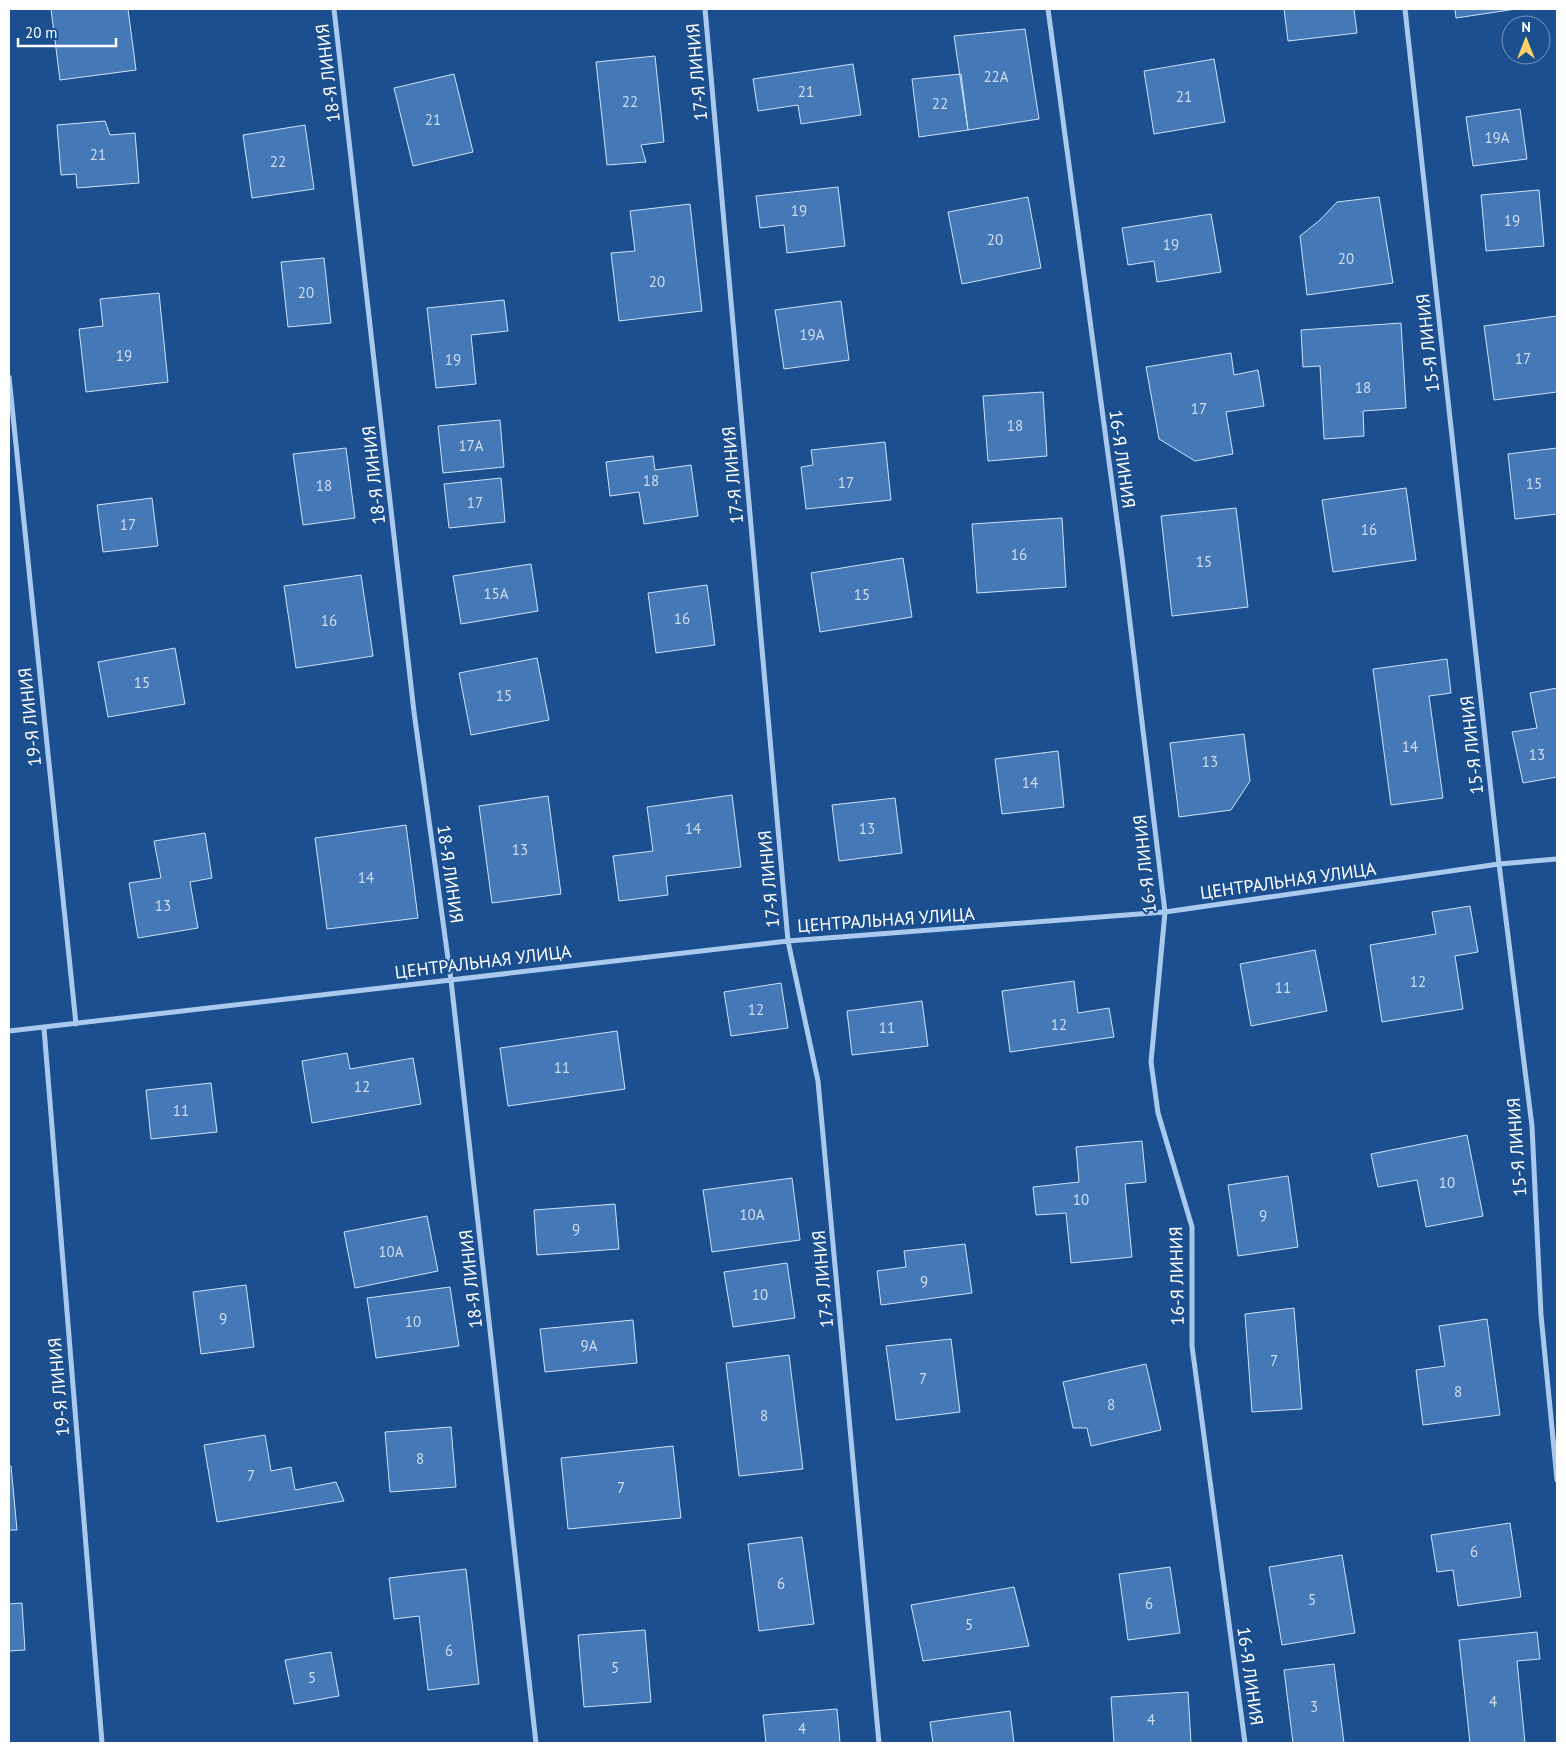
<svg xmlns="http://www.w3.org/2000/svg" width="1566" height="1752" font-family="'PT Sans',sans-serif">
	<rect width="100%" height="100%" fill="#1b4f8f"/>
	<!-- building -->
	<path fill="#4478b7" stroke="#cfe3fa" d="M51,9H128L136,70L60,80Z
		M1284,9H1354L1357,33L1288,41Z
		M1455,9H1516L1456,18Z
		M1025,29L1039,119L968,130L954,36Z
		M655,56L664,142L641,145L646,162L607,165L596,62Z
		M1214,59L1225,122L1154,134L1144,71Z
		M853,64L861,115L801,124L798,105L758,111L753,79Z
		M454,74L473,152L413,166L394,88Z
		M961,74L968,130L919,137L912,79Z
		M1520,109L1527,159L1473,166L1466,117Z
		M105,121L110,135L135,133L139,183L77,188L76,174L61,175L57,125Z
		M305,125L314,189L252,198L243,135Z
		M838,187L845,246L787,253L784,225L760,228L756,196Z
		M1539,190L1544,246L1486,251L1481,195Z
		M1028,197L1041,268L962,284L948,212Z
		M1379,197L1393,283L1307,295L1300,236L1320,220L1337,202Z
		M690,204L702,311L619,321L611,253L635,251L630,211Z
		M1211,214L1221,272L1157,282L1154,261L1128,265L1122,228Z
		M324,258L331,323L288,327L281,262Z
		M159,293L168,382L86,392L79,329L103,326L100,299Z
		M504,300L508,331L471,335L476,384L436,388L427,308Z
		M841,301L849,360L784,369L775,310Z
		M1557,316V392L1494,400L1484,326Z
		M1401,323L1406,408L1363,411L1364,436L1324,439L1320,366L1303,367L1301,330Z
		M1231,353L1234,375L1258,370L1264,406L1226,412L1233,454L1195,461L1159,439L1146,367Z
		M1043,392L1047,456L988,461L983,396Z
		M500,420L504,467L443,473L438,426Z
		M885,442L891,500L806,509L801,467L813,465L811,450Z
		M346,448L355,518L303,525L293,454Z
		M1557,448V514L1515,519L1508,454Z
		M653,456L655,470L691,465L698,516L644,524L639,492L610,496L606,462Z
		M501,478L505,522L449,528L444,484Z
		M1406,488L1416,560L1333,572L1322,500Z
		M152,498L158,546L103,552L97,505Z
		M1236,508L1248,607L1172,616L1161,516Z
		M1062,518L1066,587L977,593L972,524Z
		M903,558L912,617L820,632L811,573Z
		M531,564L538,611L461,624L453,576Z
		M361,575L373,656L296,668L284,586Z
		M707,585L715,645L656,653L648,593Z
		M175,648L185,704L108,717L98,662Z
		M537,658L549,720L471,735L459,673Z
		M1447,659L1451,693L1429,696L1443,798L1391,805L1373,669Z
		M1557,688V777L1523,783L1512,732L1537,728L1530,693Z
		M1244,734L1250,781L1231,810L1179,817L1170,743Z
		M1058,751L1064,807L1002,814L995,759Z
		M732,795L741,867L666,876L668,895L619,901L613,856L653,851L647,807Z
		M548,796L561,894L492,903L479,806Z
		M895,798L902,853L839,861L832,805Z
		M406,825L418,918L327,929L315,838Z
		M205,833L212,878L190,882L198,928L138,938L129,883L161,878L154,841Z
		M1470,906L1478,952L1455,956L1463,1009L1382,1022L1370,945L1436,934L1432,912Z
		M1315,950L1327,1011L1251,1026L1240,964Z
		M1074,981L1078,1013L1109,1008L1114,1037L1010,1052L1002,991Z
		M781,983L788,1028L731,1036L724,992Z
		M922,1001L928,1046L852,1055L847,1011Z
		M617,1031L625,1089L508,1106L500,1048Z
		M347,1053L350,1069L413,1058L421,1104L312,1123L302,1061Z
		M211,1083L217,1132L151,1139L146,1090Z
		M1467,1135L1483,1216L1426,1227L1417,1180L1378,1187L1371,1154Z
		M1142,1141L1146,1182L1125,1184L1132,1257L1071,1263L1066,1213L1036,1215L1033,1187L1079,1182L1076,1147Z
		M1288,1176L1298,1247L1238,1256L1228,1185Z
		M792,1178L800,1240L712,1252L703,1190Z
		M615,1204L619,1249L537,1255L534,1210Z
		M427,1216L438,1271L355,1288L344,1232Z
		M965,1244L972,1293L881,1305L877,1271L906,1267L904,1251Z
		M787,1263L795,1318L733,1327L724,1272Z
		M246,1285L254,1347L201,1354L193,1292Z
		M450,1287L459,1346L376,1358L367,1298Z
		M1294,1308L1302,1409L1252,1412L1245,1314Z
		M1487,1319L1500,1415L1423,1425L1416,1370L1445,1366L1439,1326Z
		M633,1320L637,1363L545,1372L540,1329Z
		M951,1339L960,1412L896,1420L886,1346Z
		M789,1355L803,1469L739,1476L726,1363Z
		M1146,1364L1161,1430L1091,1446L1087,1428H1073L1063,1382Z
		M451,1427L456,1487L390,1492L385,1432Z
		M265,1435L271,1471L291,1467L295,1490L336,1482L344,1501L217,1522L204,1445Z
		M673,1446L681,1518L568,1529L561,1458Z
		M9,1466H11L17,1530H9Z
		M1510,1523L1521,1597L1458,1606L1453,1570L1437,1572L1431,1535Z
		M802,1537L814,1624L759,1631L748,1544Z
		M1342,1555L1355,1633L1282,1645L1269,1567Z
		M1170,1567L1180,1633L1128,1640L1119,1574Z
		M466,1569L479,1684L428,1690L419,1616L394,1619L389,1578Z
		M1014,1587L1029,1646L923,1661L911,1605Z
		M22,1603L25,1650L9,1651V1604Z
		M645,1630L651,1702L584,1707L578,1635Z
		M1537,1632L1540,1659L1517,1661L1525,1743H1470L1459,1640Z
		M331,1652L339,1696L294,1704L285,1660Z
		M1334,1664L1344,1743H1293L1284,1670Z
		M1188,1692L1191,1743H1114L1111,1697Z
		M837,1709L840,1743H766L763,1715Z
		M1010,1711L1014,1743H933L930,1722Z"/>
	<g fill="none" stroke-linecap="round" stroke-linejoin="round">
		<!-- street -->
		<path stroke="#a9c9ee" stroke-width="5" d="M334,9L414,712L451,980L536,1743
			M705,9L788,941L818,1081L879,1743
			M1048,9L1123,565L1165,912L1151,1062L1158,1113L1192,1227V1346L1245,1743
			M1405,9L1499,864L1532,1126L1541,1315L1557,1480
			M9,377L76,1024
			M44,1028L102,1743
			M9,1031L788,941L1165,912L1499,864L1557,859"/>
	</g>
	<g text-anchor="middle" stroke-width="4" stroke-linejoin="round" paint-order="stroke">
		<!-- number labels -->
		<g font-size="15" fill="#d0dded">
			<text x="996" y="82">22А</text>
			<text x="806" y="97">21</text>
			<text x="1184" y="102">21</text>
			<text x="630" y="107">22</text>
			<text x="940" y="109">22</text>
			<text x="433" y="125">21</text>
			<text x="1497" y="143">19А</text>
			<text x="98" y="160">21</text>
			<text x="278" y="167">22</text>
			<text x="799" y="216">19</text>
			<text x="1512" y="226">19</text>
			<text x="995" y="245">20</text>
			<text x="1171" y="250">19</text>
			<text x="1346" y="264">20</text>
			<text x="657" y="287">20</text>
			<text x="306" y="298">20</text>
			<text x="812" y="340">19А</text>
			<text x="124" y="361">19</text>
			<text x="1523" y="364">17</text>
			<text x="453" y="365">19</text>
			<text x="1363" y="393">18</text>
			<text x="1199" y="414">17</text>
			<text x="1015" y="431">18</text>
			<text x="471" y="451">17А</text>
			<text x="651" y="486">18</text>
			<text x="846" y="488">17</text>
			<text x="1534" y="489">15</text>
			<text x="324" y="491">18</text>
			<text x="475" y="508">17</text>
			<text x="128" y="530">17</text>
			<text x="1369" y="535">16</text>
			<text x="1019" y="560">16</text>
			<text x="1204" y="567">15</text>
			<text x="496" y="599">15А</text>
			<text x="862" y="600">15</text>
			<text x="682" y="624">16</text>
			<text x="329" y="626">16</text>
			<text x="142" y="688">15</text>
			<text x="504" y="701">15</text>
			<text x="1410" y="752">14</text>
			<text x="1537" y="760">13</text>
			<text x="1210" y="767">13</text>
			<text x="1030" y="788">14</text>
			<text x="693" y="834">14</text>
			<text x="867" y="834">13</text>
			<text x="520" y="855">13</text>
			<text x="366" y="883">14</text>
			<text x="163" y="911">13</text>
			<text x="1418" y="987">12</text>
			<text x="1283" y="993">11</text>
			<text x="756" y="1015">12</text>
			<text x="1059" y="1030">12</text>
			<text x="887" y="1033">11</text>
			<text x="562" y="1073">11</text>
			<text x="362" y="1092">12</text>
			<text x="181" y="1116">11</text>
			<text x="1447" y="1188">10</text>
			<text x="1081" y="1205">10</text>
			<text x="752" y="1220">10А</text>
			<text x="1263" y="1221">9</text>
			<text x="576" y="1235">9</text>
			<text x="391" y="1257">10А</text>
			<text x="924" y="1287">9</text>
			<text x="760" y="1300">10</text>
			<text x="223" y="1324">9</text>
			<text x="413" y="1327">10</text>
			<text x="589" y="1351">9А</text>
			<text x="1274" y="1366">7</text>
			<text x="923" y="1384">7</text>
			<text x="1458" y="1397">8</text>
			<text x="1111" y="1410">8</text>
			<text x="764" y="1421">8</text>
			<text x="420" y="1464">8</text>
			<text x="251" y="1481">7</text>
			<text x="621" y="1493">7</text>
			<text x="1474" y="1557">6</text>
			<text x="781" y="1589">6</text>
			<text x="1312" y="1605">5</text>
			<text x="1149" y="1609">6</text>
			<text x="969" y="1630">5</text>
			<text x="449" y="1656">6</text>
			<text x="615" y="1673">5</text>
			<text x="312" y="1683">5</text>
			<text x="1493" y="1707">4</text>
			<text x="1314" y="1712">3</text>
			<text x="1151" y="1725">4</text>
			<text x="802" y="1734">4</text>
		</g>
		<!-- street labels -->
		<g font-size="18" fill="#fff" stroke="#1b4f8f">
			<text transform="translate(697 72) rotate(-95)" y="6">17-Я ЛИНИЯ</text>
			<text transform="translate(328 73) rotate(-97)" y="6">18-Я ЛИНИЯ</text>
			<text transform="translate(1428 343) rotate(-96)" y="6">15-Я ЛИНИЯ</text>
			<text transform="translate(1122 459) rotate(82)" y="6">16-Я ЛИНИЯ</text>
			<text transform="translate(374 475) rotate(-96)" y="6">18-Я ЛИНИЯ</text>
			<text transform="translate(733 475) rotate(-95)" y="6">17-Я ЛИНИЯ</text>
			<text transform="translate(30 717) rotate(-96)" y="6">19-Я ЛИНИЯ</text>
			<text transform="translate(1472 745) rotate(-96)" y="6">15-Я ЛИНИЯ</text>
			<text transform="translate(1145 864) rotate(-96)" y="6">16-Я ЛИНИЯ</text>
			<text transform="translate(450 874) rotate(82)" y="6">18-Я ЛИНИЯ</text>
			<text transform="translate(769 879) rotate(-95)" y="6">17-Я ЛИНИЯ</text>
			<text transform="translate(1288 881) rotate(-8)" y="6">ЦЕНТРАЛЬНАЯ УЛИЦА</text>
			<text transform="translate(886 920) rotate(-4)" y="6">ЦЕНТРАЛЬНАЯ УЛИЦА</text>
			<text transform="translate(483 962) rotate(-7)" y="6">ЦЕНТРАЛЬНАЯ УЛИЦА</text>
			<text transform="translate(1517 1147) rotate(-94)" y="6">15-Я ЛИНИЯ</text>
			<text transform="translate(1177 1276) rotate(-91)" y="6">16-Я ЛИНИЯ</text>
			<text transform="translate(471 1279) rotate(-96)" y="6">18-Я ЛИНИЯ</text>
			<text transform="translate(823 1279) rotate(-95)" y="6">17-Я ЛИНИЯ</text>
			<text transform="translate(59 1387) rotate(-95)" y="6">19-Я ЛИНИЯ</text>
			<text transform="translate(1250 1676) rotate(82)" y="6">16-Я ЛИНИЯ</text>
		</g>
	</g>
	<!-- border -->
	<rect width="1566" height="1752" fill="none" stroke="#ffffff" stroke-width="20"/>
	<!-- north arrow -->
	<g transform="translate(1526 40)"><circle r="24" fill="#1b4f8f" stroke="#7695bc"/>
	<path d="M0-4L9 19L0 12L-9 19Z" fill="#ffd166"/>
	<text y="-8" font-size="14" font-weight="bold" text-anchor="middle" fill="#ffffff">N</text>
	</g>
	<!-- scale -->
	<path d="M18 38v8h98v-8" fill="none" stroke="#ffffff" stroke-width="2.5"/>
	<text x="25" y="38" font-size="15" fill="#ffffff" stroke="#1b4f8f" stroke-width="4" paint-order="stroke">20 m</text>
</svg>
